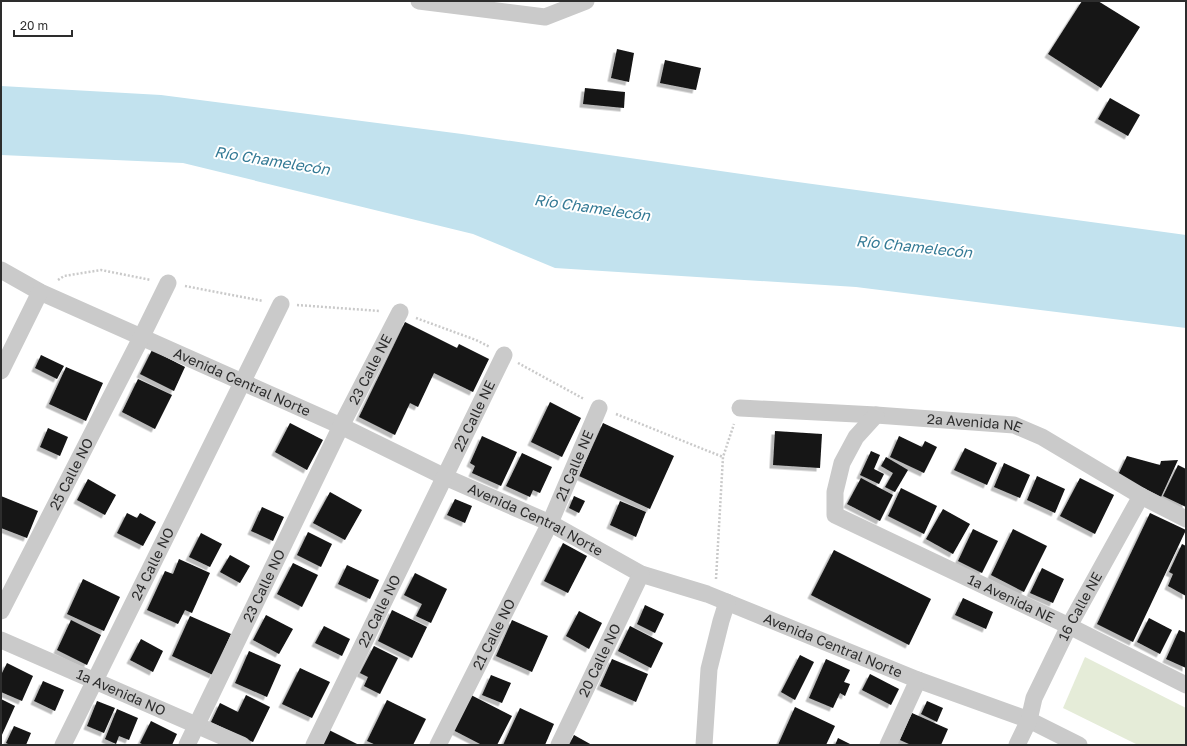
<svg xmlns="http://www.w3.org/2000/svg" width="1187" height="746" font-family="'Golos Text',sans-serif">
	<defs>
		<filter id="shadow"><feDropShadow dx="-3.5" dy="3.5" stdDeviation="0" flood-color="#0004"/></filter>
	</defs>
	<rect width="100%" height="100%" fill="#fff"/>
	<!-- green -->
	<path fill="#e5ecd8" d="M1085,657L1186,708V745H1138L1063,708Z"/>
	<!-- water -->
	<path fill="#c2e2ee" d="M1,86L161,95L462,134L783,180L1186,235V328L856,287L555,268L473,234L183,163L1,155Z"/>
	<!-- building -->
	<path fill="#141414" filter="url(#shadow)" d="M1082,1H1098L1140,27L1101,88L1048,54Z
		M617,49L634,53L629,82L611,78Z
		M665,60L701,68L696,90L660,83Z
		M585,88L625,92L624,108L583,104Z
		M1110,98L1140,115L1128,136L1098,119Z
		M405,322L457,348L459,344L489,359L473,392L434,373L418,407L410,403L395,435L359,417Z
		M152,350L185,367L174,391L140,374Z
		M41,355L64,366L57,379L35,368Z
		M66,367L103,383L86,421L49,404Z
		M138,379L172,395L155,429L122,412Z
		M550,402L581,418L562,457L531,442Z
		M290,423L323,440L307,470L275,452Z
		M603,423L674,456L650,509L579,476Z
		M48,428L68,437L60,456L40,447Z
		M775,431L822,434L820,468L773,465Z
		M482,436L517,452L501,486L472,473L475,466L470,463Z
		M899,436L922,447L925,441L937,447L924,473L890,457Z
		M965,448L997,463L987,485L954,470Z
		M871,451L880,455L874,469L884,474L879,484L860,475Z
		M522,453L552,467L540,493L533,490L530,497L506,486Z
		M1127,456L1160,465L1161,461L1178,460L1161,497L1118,475Z
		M886,457L908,470L895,492L885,487L893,473L881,466Z
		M1004,463L1030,475L1020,498L994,487Z
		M1178,465L1186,469V507L1163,496Z
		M1037,476L1065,489L1055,513L1027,500Z
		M861,478L893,495L880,521L847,504Z
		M1080,478L1114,495L1095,534L1060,516Z
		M88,479L116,495L105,515L77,500Z
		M901,488L937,506L924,534L888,516Z
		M330,492L362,510L345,540L313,523Z
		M1,496L38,511L27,538L1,528Z
		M574,496L585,501L579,513L569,508Z
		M455,499L472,506L465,523L447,515Z
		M620,501L646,512L636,537L610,525Z
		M262,507L284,517L273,541L251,531Z
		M943,509L970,524L953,554L926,539Z
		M127,513L137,518L140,513L156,522L143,546L117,533Z
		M1150,513L1186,530L1133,642L1097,624Z
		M973,529L998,541L982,573L958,561Z
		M1013,529L1047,546L1024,592L991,575Z
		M308,532L332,544L321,567L297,555Z
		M201,533L222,544L210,567L189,557Z
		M563,543L587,556L568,593L544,581Z
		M1182,544L1186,546V596L1168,586L1173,574L1169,572Z
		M834,550L931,599L909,645L811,595Z
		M230,555L250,566L240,583L220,572Z
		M179,559L210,573L192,613L185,610L178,624L147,610L165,571L173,574Z
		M293,563L318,575L302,607L277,594Z
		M347,565L379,580L370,599L338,584Z
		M1042,568L1064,579L1053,603L1030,593Z
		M415,573L447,589L431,623L416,616L422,604L404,595Z
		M83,579L120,597L104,631L67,614Z
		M963,598L993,612L986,629L955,615Z
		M645,605L664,614L655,633L637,624Z
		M392,610L427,627L412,658L378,641Z
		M579,611L602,623L589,649L566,636Z
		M266,615L293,629L279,654L253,640Z
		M190,616L231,634L213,675L172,656Z
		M1149,618L1172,630L1160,654L1137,642Z
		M71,620L101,635L87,665L57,650Z
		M512,620L548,636L532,672L496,656Z
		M324,626L350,639L342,656L315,643Z
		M630,626L663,643L651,668L618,651Z
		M1179,630L1186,633V668L1166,659Z
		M141,639L163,651L153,672L130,660Z
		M374,646L398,658L380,694L364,686L368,677L360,673Z
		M249,651L281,665L267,697L235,683Z
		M800,655L814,662L795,700L781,692Z
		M612,659L648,674L636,702L600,686Z
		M826,659L850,670L844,682L850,684L845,696L840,693L833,708L809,698Z
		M7,663L33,676L22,701L1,692V675Z
		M300,668L330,682L312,718L282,704Z
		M870,674L899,689L891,705L862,690Z
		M491,675L511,683L502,703L482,695Z
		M43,681L64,690L55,711L34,701Z
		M246,695L270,707L253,742L211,722L220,703L238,712Z
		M471,695L512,716L497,745H482L453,730Z
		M1,699L15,706L1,737Z
		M387,700L426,719L413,745H376L367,741Z
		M97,701L115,708L104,733L87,726Z
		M927,701L943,708L937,722L921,714Z
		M795,707L835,726L826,745H778Z
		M520,708L554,724L545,745H503Z
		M117,709L138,718L129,740L119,736L116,744L105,739Z
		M912,713L948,729L941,745H911L900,740Z
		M151,721L177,734L172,745H144L140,743Z
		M14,726L31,733L26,745H10L6,743Z
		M325,728L359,745H317Z
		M574,735L592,745H569Z
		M838,738L852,745H835Z"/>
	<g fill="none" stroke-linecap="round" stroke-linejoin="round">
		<!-- path -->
		<path stroke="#cacaca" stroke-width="2.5" stroke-dasharray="2 2" stroke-linecap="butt" d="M58,280L64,276L101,270L151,280
			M185,286L263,301
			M297,305L380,311
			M416,318L476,340L490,347
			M518,363L584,399
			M616,414L723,457
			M716,579L723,457L734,424"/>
		<!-- street -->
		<g stroke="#cacaca" stroke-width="17">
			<path d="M419,1L545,17L586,1"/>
			<path id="s1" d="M1,270L40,292L341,426L445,477L550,523L641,574L707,594L918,680L1029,720L1079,745"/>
			<path d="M1,371L40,292"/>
			<path id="s2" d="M740,408L876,415L1014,425L1042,437L1141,496L1186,519"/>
			<path id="s3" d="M876,415L856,437L842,463L835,492V515L1069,626L1186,685"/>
			<path id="s4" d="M1,611L141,338L168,283"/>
			<path id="s5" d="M1,640L242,745"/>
			<path id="s6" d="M63,745L281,304"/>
			<path id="s7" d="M187,745L341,426L400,312"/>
			<path id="s8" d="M314,745L504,355"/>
			<path id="s9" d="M438,745L550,523L599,408"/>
			<path id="s10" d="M559,745L641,574"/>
			<path d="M704,745L709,669L721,621L727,602"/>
			<path d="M888,745L918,680"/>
			<path id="s11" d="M1017,745L1029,720L1034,698L1069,626L1141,496"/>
		</g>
	</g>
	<g text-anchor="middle" stroke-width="4" stroke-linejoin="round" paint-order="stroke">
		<!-- street labels -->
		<g font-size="14" fill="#2d2d2d" stroke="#fff">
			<text dy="5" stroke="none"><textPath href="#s7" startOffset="418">23 Calle NE</textPath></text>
			<text dy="5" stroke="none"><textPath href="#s1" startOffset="266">Avenida Central Norte</textPath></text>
			<text dy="5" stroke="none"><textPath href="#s8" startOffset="366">22 Calle NE</textPath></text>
			<text dy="5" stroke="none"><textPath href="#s2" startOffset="235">2a Avenida NE</textPath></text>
			<text dy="5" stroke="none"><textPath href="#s9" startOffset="311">21 Calle NE</textPath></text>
			<text dy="5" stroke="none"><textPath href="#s4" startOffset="154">25 Calle NO</textPath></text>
			<text dy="5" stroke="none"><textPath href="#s1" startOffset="590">Avenida Central Norte</textPath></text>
			<text dy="5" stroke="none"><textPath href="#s6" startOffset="202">24 Calle NO</textPath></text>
			<text dy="5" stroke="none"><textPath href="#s7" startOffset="177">23 Calle NO</textPath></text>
			<text dy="5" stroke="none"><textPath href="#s3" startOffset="307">1a Avenida NE</textPath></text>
			<text dy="5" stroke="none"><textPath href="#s11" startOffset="153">16 Calle NE</textPath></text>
			<text dy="5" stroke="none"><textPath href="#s8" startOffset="149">22 Calle NO</textPath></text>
			<text dy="5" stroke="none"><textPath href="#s9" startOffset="124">21 Calle NO</textPath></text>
			<text dy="5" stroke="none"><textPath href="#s1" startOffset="914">Avenida Central Norte</textPath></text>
			<text dy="5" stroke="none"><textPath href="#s10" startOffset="94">20 Calle NO</textPath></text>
			<text dy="5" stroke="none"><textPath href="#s5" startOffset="131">1a Avenida NO</textPath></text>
		</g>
		<!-- water labels -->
		<g font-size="15" font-style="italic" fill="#347a95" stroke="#fff">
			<text transform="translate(272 161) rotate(9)" y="5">Río Chamelecón</text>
			<text transform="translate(592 208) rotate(8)" y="5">Río Chamelecón</text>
			<text transform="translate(914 247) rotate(6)" y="5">Río Chamelecón</text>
		</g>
	</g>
	<!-- border -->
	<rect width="1187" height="746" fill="none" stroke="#2d2d2d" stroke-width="4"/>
	<!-- scale -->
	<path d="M14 30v6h58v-6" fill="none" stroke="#2d2d2d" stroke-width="2"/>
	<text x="20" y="30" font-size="12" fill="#2d2d2d" stroke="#ffffff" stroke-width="3" paint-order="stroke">20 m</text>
</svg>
